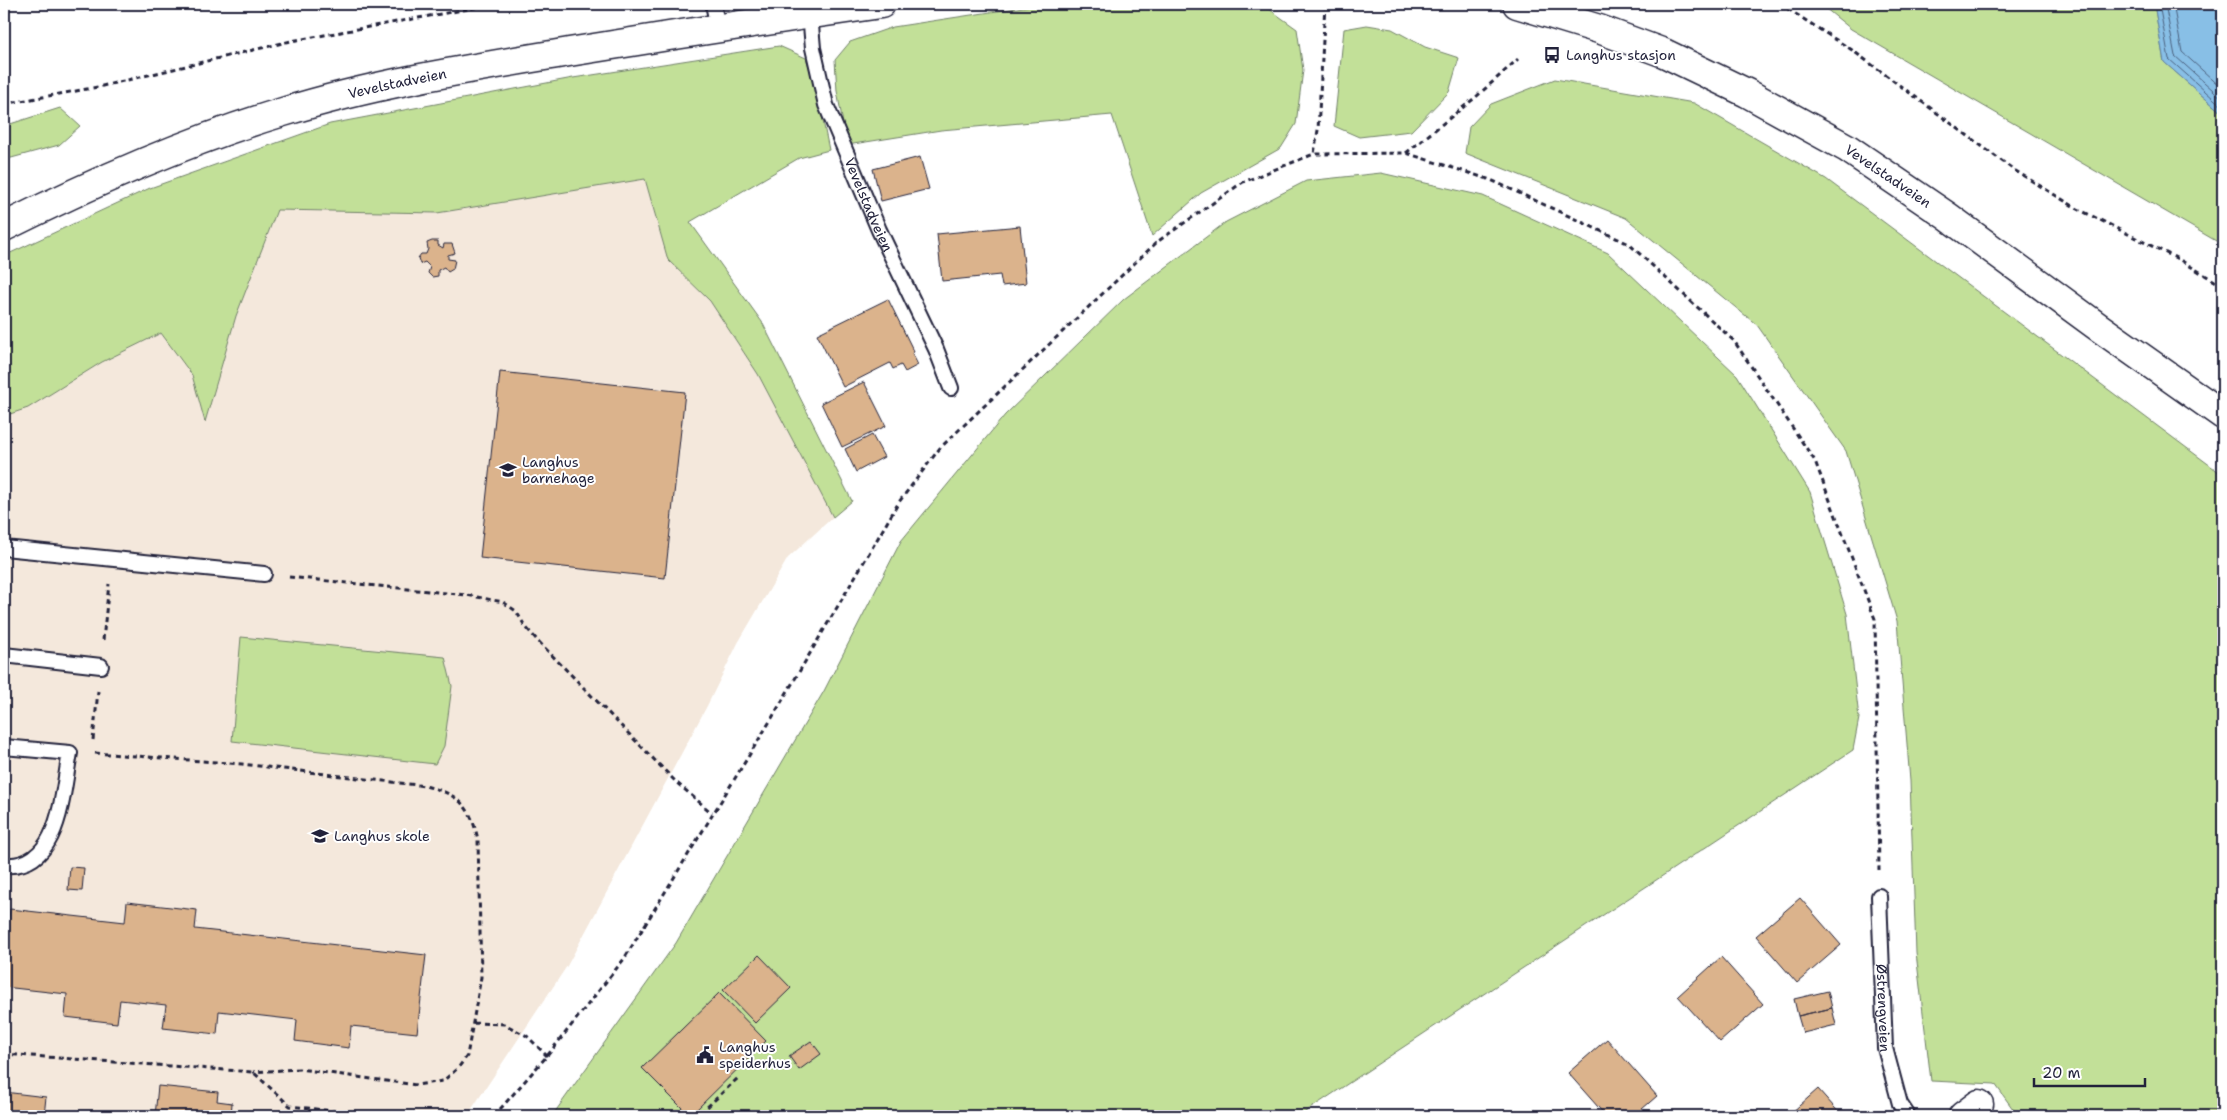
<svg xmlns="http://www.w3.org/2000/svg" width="2227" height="1120" font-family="'Shantell Sans',sans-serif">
	<rect width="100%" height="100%" fill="#fff"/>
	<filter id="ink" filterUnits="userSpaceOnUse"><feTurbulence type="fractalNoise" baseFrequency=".02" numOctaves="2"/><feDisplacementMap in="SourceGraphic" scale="10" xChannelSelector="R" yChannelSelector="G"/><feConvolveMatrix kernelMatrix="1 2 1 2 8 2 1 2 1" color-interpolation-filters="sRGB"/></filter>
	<g filter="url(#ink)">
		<!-- built -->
		<path fill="#f4e8dc" d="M645,179L668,260L710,301L758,374L833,517L788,558L738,643L707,706L567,966L467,1116H4V416L28,408L102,362L161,333L192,375L205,420L236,316L277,210L437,213Z"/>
		<!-- green -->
		<path fill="#c2e098" stroke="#72816a" d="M1043,4H1247L1269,9L1297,29L1303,70L1296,124L1281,148L1201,193L1152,236L1112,115L941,130L847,145L837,91L835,60L850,42L893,27Z
			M1820,4H2154L2164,62L2223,114V245L1851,29Z
			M1367,25L1392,29L1425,47L1459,58L1449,92L1411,131L1359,137L1334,126L1344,29Z
			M779,46L806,58L816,87L829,150L799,158L690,222L762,322L852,501L833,517L758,374L710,301L668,260L645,179L437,213L277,210L236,316L205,422L192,375L161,333L102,362L28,408L4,416V256L150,188L330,124L573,78Z
			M1555,79L1694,103L1826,179L2223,475V1116H2018L1995,1084L1931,1081L1916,953L1910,781L1897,621L1846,451L1757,325L1626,218L1465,153L1469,127L1491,104Z
			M60,108L80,126L59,145L4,160V126Z
			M1381,173L1483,196L1608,253L1737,375L1810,492L1847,614L1859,718L1853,750L1299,1116H552L676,943L824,691L901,541L1005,415L1124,299L1226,222L1306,181Z
			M241,637L445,657L452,686L444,746L435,764L232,741Z"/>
		<!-- water -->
		<path fill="#88bfe6" stroke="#5f80a2" d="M2154,4H2223V114L2164,62Z"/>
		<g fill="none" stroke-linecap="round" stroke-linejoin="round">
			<!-- shore -->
			<path stroke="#4b617f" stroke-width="1" d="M2159,4L2169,59L2223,107
				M2165,4L2175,56L2223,99
				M2173,4L2182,52L2223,89"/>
		</g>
		<!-- building -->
		<path fill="#dbb38c" stroke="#22223b" d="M920,157L929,189L881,201L873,169Z
			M1020,226L1026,283L1002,286L1000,275L942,281L937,234Z
			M432,241H438V245L443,248L444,244H452L455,253L448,255V259L455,260L453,269L448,272L444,267L438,270V276L432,277L428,273L430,267L425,262L420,264L418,258L421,254H426L428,249L427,243Z
			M888,299L914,352L912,353L918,365L905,372L901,365L893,369L890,363L843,387L817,334Z
			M500,372L685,392L665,578L480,558Z
			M864,382L886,426L842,447L821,403Z
			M872,435L884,457L856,472L845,449Z
			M70,867L84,868L82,891L68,890Z
			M1800,898L1841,945L1797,983L1756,936Z
			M127,902L197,910L195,929L426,955L417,1033L351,1026L349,1048L295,1041L297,1020L219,1011L217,1034L163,1028L166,1005L120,1000L117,1023L65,1017L67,994L4,987V963L10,909L125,922Z
			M759,955L791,988L755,1023L723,990Z
			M1721,957L1763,1004L1720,1042L1678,996Z
			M1828,991L1832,1008L1798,1016L1794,999Z
			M719,993L766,1041L690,1116L642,1068Z
			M1832,1008L1836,1025L1803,1033L1798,1016Z
			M1607,1039L1657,1096L1634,1116H1606L1568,1073Z
			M811,1041L821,1054L799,1070L789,1056Z
			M4,1083V1092L46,1097L44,1116H4Z
			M158,1086L218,1092L217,1101L232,1103L231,1116H155Z
			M1818,1089L1842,1116H1792L1790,1114Z
			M1535,1110L1541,1116H1527Z"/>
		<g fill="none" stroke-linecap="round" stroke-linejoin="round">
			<!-- service casing -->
			<g stroke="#22223b" stroke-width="18">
				<g id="service">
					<path d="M713,4L718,28"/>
					<path id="s1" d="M810,14L813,48L826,105L879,230L936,349L951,388"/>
					<path d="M4,548L264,574"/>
					<path d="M4,655L101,666"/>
					<path d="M4,747L70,753C62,794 60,870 4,865"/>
					<path id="s2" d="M1879,896L1885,1048L1900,1104L1908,1116"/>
				</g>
			</g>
			<!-- minor casing -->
			<g stroke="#22223b" stroke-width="31">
				<path id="minor" d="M1963,1116L1979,1104"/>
			</g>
			<!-- secondary casing -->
			<g stroke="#22223b" stroke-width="31">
				<g id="secondary">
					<path id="s3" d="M1517,4L1599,29L1664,53L1747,93L1847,148L1947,216L2097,326L2223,415"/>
					<path id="s4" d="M4,227C94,182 186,141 283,112C376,83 473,68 569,52C673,35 777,19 881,4"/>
				</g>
			</g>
			<!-- path -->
			<path stroke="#22223b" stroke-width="3" stroke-dasharray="5 4" stroke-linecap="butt" d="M1325,4L1318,130L1314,154L1406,153L1491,180L1629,244L1734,341L1815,461L1875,619L1879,870
				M1780,4L1852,50L2014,170L2078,209L2180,260L2223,286
				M4,104L98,87L291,41L496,4
				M1406,153L1476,97L1518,59
				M289,577L467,595L503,602L516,611L525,626L537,640L677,783L712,813
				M103,640L109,584
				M93,740L98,691
				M95,753L242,764L425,786C459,794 471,806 478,840L481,977L467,1056L458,1068L443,1081L416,1085L299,1069L253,1072
				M473,1023L504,1024L527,1036L547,1056
				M4,1054L253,1072L290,1106L375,1116
				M494,1116L547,1056L624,959L772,718L899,502L940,448L1157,242L1243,182L1314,154
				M692,1116L703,1111L738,1078"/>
			<!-- service -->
			<use href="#service" stroke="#fff" stroke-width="14"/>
			<!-- minor -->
			<use href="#minor" stroke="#fff" stroke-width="28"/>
			<!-- secondary -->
			<use href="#secondary" stroke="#fff" stroke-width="28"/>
		</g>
	</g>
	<!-- icons -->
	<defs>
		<g id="bus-bare" transform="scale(1.35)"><path d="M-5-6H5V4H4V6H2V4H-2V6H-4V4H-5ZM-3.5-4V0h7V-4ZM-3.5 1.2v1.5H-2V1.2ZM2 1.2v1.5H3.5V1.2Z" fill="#22223b" stroke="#fff" stroke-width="2.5" paint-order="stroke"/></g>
		<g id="school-bare" transform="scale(1.35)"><path d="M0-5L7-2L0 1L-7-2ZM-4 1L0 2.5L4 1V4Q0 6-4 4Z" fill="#22223b" stroke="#fff" stroke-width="2.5" paint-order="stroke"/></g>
		<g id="civic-bare" transform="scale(1.35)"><path d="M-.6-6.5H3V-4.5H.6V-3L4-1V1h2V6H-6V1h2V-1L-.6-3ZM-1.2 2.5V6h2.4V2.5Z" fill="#22223b" stroke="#fff" stroke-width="2.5" paint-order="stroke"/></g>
	</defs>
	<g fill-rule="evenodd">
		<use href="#bus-bare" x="1552" y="55"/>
		<use href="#school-bare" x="508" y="470"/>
		<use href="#school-bare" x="320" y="836"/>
		<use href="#civic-bare" x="705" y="1055"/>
	</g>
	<g text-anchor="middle" stroke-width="4" stroke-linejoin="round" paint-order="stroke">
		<!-- poi labels -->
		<g font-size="14" fill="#22223b" stroke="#fff" text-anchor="start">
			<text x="1566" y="60">Langhus stasjon</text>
			<text x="522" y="467">Langhus<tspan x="522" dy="16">barnehage</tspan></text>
			<text x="334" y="841">Langhus skole</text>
			<text x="719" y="1052">Langhus<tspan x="719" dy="16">speiderhus</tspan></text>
		</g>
		<!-- street labels -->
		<g font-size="14" fill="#22223b" stroke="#fff">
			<text dy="5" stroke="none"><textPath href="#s4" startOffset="420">Vevelstadveien</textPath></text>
			<text dy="5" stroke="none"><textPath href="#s3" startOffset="411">Vevelstadveien</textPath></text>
			<text dy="5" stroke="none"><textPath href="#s1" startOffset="201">Vevelstadveien</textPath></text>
			<text dy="5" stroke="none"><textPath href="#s2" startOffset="112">Østrengveien</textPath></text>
		</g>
	</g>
	<!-- margin -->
	<rect width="2227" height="1120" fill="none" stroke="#fff" stroke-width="20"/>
	<rect x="10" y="10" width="2207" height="1100" fill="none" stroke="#22223b" stroke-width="2" filter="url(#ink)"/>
	<!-- scale -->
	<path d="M2034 1078v8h111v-8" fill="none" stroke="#22223b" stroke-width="2.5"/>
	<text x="2042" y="1078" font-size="15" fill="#22223b" stroke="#ffffff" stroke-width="4" paint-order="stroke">20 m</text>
</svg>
